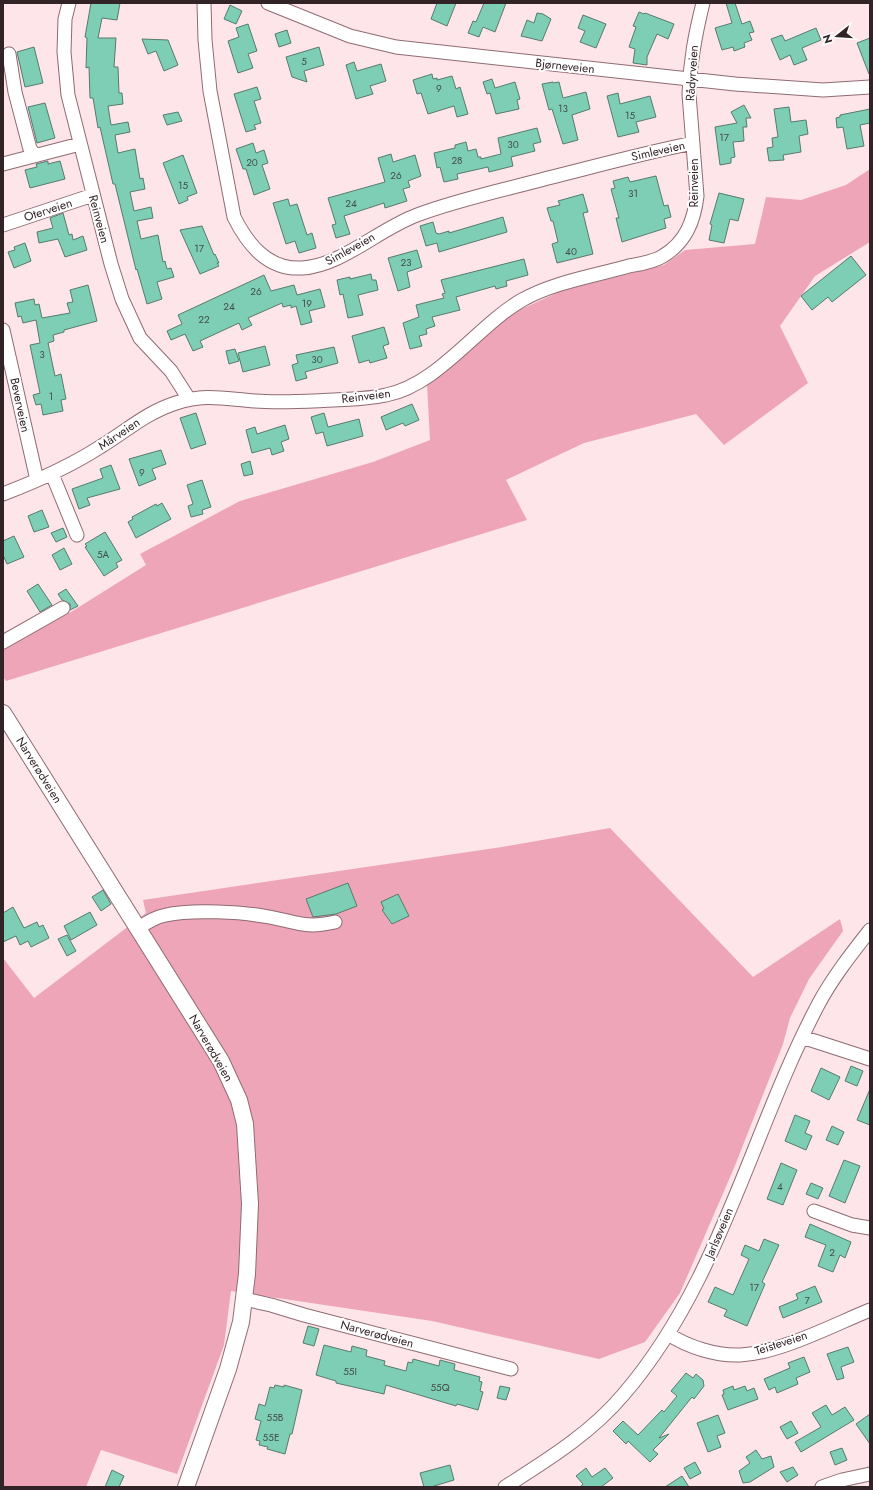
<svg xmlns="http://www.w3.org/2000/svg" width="873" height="1490" font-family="Jost,sans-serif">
	<rect width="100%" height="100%" fill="#fee5ea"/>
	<!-- forest -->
	<path fill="#eea5b7" d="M870,169V242L815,276L780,326L808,383L724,445L696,414L584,443L506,480L527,520L6,681L3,677V646L71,612L146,565L140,554L240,501L373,462L430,440L427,384L515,312L561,291L664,265L685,250L755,244L766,197L801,200L846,185Z
		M610,828L753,977L840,919L843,931L809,979L790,1018L783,1044L734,1168L680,1293L645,1342L599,1359L432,1321L231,1291L224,1345L177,1474L101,1450L86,1487H3V958L34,998L146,913L143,900L502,847Z"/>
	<!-- building -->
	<path fill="#7dceb4" stroke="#567b6e" d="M91,3H120L117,20L102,18L98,38H116L114,67H118L119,93H122L123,104L108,106L111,125L128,122L130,132L115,135L118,153L135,149L140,179L143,178L145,189L130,192L134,211L151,207L153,218L137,221L141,239L158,235L163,262L165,261L167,269L171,268L174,277L157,282L162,299L147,304L137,269L136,270L115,184H113L100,127L98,128L93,98H90L89,67L86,68L87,38L85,37Z
		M437,3H456L447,26L431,19Z
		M484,3H506L495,32L483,27L479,37L468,33L473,21L476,22Z
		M726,3H735L742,24L750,21L754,32L749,33L752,40L744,43L745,47L734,51L733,47L722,50L715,28L732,23Z
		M230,5L242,11L236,24L224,19Z
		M639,12L644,14L645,13L674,24L668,39L657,34L647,57V65L633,63L635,49L629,47L636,27L633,26Z
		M537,13L543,14L551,19L542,41L521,36L527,20L534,23Z
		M583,15L606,24L596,48L580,42L585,31L578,28Z
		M248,24L257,51L248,54L253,68L238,73L228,41L239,37L236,28Z
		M816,28L821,40L802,48L807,60L794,65L790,55L780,60L771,39L782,35L785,41Z
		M287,30L291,43L279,47L275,34Z
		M870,38V74H869L857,43Z
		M142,39L168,40L178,65L164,71L156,51L148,54Z
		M34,47L43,83L25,87L17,52Z
		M319,47L324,65L304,71L307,82L292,77L286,57Z
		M354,62L357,71L381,64L386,81L370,86L373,94L356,99L346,65Z
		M432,74L433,79L437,78V80L452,76L456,89L460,87L468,114L457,117L454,106L428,114L421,93L417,94L413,80Z
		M492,79L495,88L515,82L520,99L517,100L519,109L496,114L490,93L487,94L483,82Z
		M553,82V83L559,82L563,98L586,92L590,109L572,115L578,140L563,144L552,109L549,110L542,84Z
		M257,87L261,99L254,101L261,123L254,125L256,129L246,132L234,94Z
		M618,93L620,104L650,96L656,117L636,122L639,132L618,137L607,96Z
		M45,103L55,138L37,143L28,107Z
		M744,105L751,118H746L747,127H743L744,141L733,142L735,157L731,158V163L720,165L715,127L737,123L731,112Z
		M789,107L791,122L806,120L808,134L799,136L801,152L783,155L784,160L769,161L767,148L773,147L772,138L778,137L774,109Z
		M870,109V123L860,125L864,146L847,149L843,127L837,128L836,118L840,117V115Z
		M178,112L182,121L167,125L163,115Z
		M537,128L541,142L533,144L535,151L511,157L513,166L489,172L488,167L457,174L458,179L444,182L440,167L437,168L434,153L455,148V145L466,142L468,151L476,149L478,157H481V159L501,154L498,138Z
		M253,143L256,153L264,150L268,163L262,165L270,189L254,195L246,169H243L236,149Z
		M391,154L393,162L415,155L421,176L408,181L410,187L403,189L407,201L385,208L384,203L344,216L350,234L336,238L332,225L336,224L328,198L385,182L378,158Z
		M183,155L197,193L187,197L188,200L179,204L163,163Z
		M48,161V164L60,161L65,179L30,188L25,170L37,167L36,164Z
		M656,176L664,206L668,205L671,217L664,219L666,228L622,242L616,218H619L611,189L615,188L613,181L628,177L630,182Z
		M719,193L744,199L738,221L730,219L724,243L709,240L712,225L710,224Z
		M583,194L588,212L583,213L593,254L557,263L552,244L558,242L553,221H551L547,208L560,205L558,201Z
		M288,199L290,206L297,204L307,235L312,233L316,248L299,253L295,241L286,244L273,203Z
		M63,213L69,235L72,234L73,240L83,236L87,250L65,257L58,239L39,243L37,232L53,228L50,218Z
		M503,217L507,232L439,252L437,243L426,246L420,226L433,222L436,233L439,234L449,231V233Z
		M202,226L214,255L215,254L219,263H217L219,266L200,274L180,230Z
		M25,243L31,261L14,268L8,252L15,250L14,247Z
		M417,250L422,267L407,272L410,287L398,291L388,258Z
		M851,256L866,275L832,302L828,297L812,310L801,296Z
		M524,259L528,275L506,281L507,286L496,289L495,286L456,297L460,310L432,317L435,326L426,329L427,334L419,336L422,346L410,349L403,323L419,317L416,305L444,298L442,294L445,293L441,280Z
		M371,274L372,280H376L378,290L358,295L363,315L348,318L343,294L340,295L337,280L350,277V279Z
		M264,275L271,291L294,285L297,295L320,289L325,307L309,311L312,322L301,325L296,306L291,308V305L283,307L282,303L248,318L252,325L242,330L239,323L200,341L203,347L193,351L185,334L171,340L167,331L182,324L178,315Z
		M88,285L97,321L64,330V332L53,335L54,341L48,343L55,376L61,374L66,399L61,400L63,411L43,415L41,404L36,405L33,395L40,393L30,345L40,343L36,320L23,323L21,316L18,317L15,303L34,299L35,305L39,304L42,318L70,313L67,303L73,302L70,290Z
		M384,327L389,344L383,346L387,358L370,363L369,360L359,363L352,336Z
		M265,346L270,365L243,372L238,353Z
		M334,347L338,363L305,372L307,378L296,381L292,365L298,363L296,355Z
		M235,349L239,361L229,364L226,351Z
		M412,404L419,420L405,426L403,423L386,430L381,417Z
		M196,413L206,444L191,449L180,418Z
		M324,413L328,427L359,419L363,436L327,446L323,432L316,434L311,417Z
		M285,425L289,439L281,442L284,451L272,455L270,448L252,453L246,430L255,427L257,434Z
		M161,450L166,464L152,469L156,479L139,486L129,459Z
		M250,461L253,474L244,476L241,464Z
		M111,465L120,489L87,498L90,505L79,509L72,489L103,478L100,469Z
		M202,480L211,507L202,510L203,514L191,517L188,506L193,504L187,485Z
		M162,503L171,519L136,538L128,522L133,519L132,517L156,504L157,506Z
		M42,510L49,527L34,532L28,516Z
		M63,528L67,537L56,542L51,533Z
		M105,532L122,560L116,563L118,567L104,576L85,547L87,546L85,544Z
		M14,536L24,557L7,564L3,555V541Z
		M64,548L72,564L60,570L52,555Z
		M38,584L52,605L40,612L27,591Z
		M66,589L78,606L70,610V604L62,600L58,594Z
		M348,883L357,906L336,914L313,917L306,899Z
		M103,890L111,904L101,911L92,897Z
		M398,894L409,916L392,924L382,910L384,909L381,902Z
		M13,907L24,928L37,922L39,927L43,925L49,938L31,947L28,941L20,945L16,936L3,942V913Z
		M90,912L97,925L71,940L64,926Z
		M67,935L76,951L67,956L58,939Z
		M851,1066L863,1071L857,1086L845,1081Z
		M821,1068L840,1077L829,1100L811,1091Z
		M870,1089V1125L857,1120Z
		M795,1115L810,1121L805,1133L812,1136L806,1150L785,1141Z
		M832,1126L844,1132L838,1145L826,1140Z
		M844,1160L860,1166L845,1203L829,1196Z
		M781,1163L797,1170L783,1205L767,1199Z
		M811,1183L823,1188L818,1199L806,1194Z
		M810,1224L851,1242L845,1258L840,1255L833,1272L818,1266L826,1245L805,1237Z
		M764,1239L779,1245L762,1282L765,1284L747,1326L724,1316L727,1310L708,1302L715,1287L733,1295L749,1259L741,1255L745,1245L759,1251Z
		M815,1286L822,1302L783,1318L779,1307L798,1299L796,1294Z
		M308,1326L319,1329L314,1346L303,1343Z
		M324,1345L351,1352L352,1346L367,1350L366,1356L385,1361L384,1365L387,1366L406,1371L408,1362L412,1363L413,1359L439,1366L440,1360L455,1364L454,1370L480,1377L479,1381L482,1382L480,1391L483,1392L478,1410L457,1404L456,1406L386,1385L384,1394L336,1383V1381L316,1375Z
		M848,1347L854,1362L841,1367L844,1378L837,1380L827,1354Z
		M804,1357L810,1372L796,1378L798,1384L777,1393L775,1387L769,1390L764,1379L790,1368L788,1363Z
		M686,1373L693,1378L696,1374L703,1380L704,1386L694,1399L692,1397L659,1438L669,1434L653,1450L658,1454L650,1462L628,1441L626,1444L613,1431L623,1421L638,1435L662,1410L664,1412L677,1396L671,1391Z
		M275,1385L284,1387V1385L302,1390L292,1434H290L285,1454L267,1449L268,1447L259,1445L260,1441L256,1440L261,1421L255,1419L259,1404L265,1406L270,1387L274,1388Z
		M500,1386L510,1388L506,1400L497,1398Z
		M733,1386L734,1390L745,1386L747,1391L754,1388L758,1399L728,1410L722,1395L724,1394L723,1390Z
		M826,1405L832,1415L845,1407L854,1420L801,1452L795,1442L821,1427L812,1413Z
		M870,1414V1444L856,1424Z
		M718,1415L725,1433L717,1436L721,1447L708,1452L697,1423Z
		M791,1421L798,1433L787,1439L780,1427Z
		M842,1448L847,1460L835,1465L830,1452Z
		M756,1450L762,1459L771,1456L774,1467L750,1482L743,1483L739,1471L750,1463L746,1457Z
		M695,1462L701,1473L690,1479L684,1468Z
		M450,1465L454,1480L431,1487H424L420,1473Z
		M793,1467L798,1475L787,1482L780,1472Z
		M586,1468L592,1477L605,1468L613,1478L601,1487H580L583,1484L576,1476Z
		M112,1470L124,1476L119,1487H105Z
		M682,1476L689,1487H665Z"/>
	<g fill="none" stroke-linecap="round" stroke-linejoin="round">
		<!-- minor casing -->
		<g stroke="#8f6b73" stroke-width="15">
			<path id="minor" d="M69,3L65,19L64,52L68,95L111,264L122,299L140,338L171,371L189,399
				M204,3L205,40L210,91L234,217C248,245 268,270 302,268C341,266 379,229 417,215C460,199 504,190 548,178C596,166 644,153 693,143
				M268,3L350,36L396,47L735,84L823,90L870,87
				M9,54L15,92L30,149L35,155
				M3,164L80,144
				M3,225L93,195
				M3,330L37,480
				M52,474L77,535
				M3,494C37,481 69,467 100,447C125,432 147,412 176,403C206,393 225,399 255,401C281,403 308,401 334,400C352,399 369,399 386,395C438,385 477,326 522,300C554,282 594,276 629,266C640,264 654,262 663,256C686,242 694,221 697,196L689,94C690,61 695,35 703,3
				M3,642L63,608
				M139,928C147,922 156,917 166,915C191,909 244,912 269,917C297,922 305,929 335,922
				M802,1037L870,1059
				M814,1211L852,1225L870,1228
				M244,1299L271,1305L304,1315L511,1369
				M668,1334C688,1347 716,1356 740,1355C780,1353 833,1325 870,1310
				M505,1487C547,1460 590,1434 623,1395C720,1283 751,1131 819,1003C833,977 852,953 870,930
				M822,1487L842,1480L870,1474"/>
		</g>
		<!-- major casing -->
		<g stroke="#8f6b73" stroke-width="18">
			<path id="major" d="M3,713L221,1061L239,1100L245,1124L250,1204L247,1274L241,1322L228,1369L186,1487"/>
		</g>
		<!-- minor -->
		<use href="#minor" stroke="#fff" stroke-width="13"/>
		<!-- major -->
		<use href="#major" stroke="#fff" stroke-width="16"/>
	</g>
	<g text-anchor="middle" stroke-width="4" stroke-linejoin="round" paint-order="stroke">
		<!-- number labels -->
		<g font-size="10" fill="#454e4a">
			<text x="304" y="65">5</text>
			<text x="439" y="92">9</text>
			<text x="563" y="112">13</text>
			<text x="630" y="119">15</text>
			<text x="724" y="141">17</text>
			<text x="513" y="148">30</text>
			<text x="457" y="164">28</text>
			<text x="252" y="166">20</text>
			<text x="396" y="179">26</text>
			<text x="183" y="189">15</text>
			<text x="633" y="197">31</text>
			<text x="351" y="207">24</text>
			<text x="199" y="252">17</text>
			<text x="571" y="255">40</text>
			<text x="406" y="266">23</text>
			<text x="256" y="295">26</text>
			<text x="307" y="307">19</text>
			<text x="229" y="310">24</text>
			<text x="204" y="323">22</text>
			<text x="42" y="358">3</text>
			<text x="317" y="363">30</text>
			<text x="51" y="400">1</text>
			<text x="142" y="476">9</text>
			<text x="103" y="558">5A</text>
			<text x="780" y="1190">4</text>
			<text x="832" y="1256">2</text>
			<text x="754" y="1291">17</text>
			<text x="807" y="1304">7</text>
			<text x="350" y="1375">55I</text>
			<text x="440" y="1391">55Q</text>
			<text x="275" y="1421">55B</text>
			<text x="271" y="1441">55E</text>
		</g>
		<!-- street labels -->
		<g font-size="12" fill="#322327" stroke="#fff">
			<text transform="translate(565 66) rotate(6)" y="4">Bjørneveien</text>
			<text transform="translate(692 73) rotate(-86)" y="4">Rådyrveien</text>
			<text transform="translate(658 151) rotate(-13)" y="4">Simleveien</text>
			<text transform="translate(694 183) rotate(-90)" y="4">Reinveien</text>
			<text transform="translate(48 210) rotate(-18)" y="4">Oterveien</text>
			<text transform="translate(99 219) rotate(75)" y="4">Reinveien</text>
			<text transform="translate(350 249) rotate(-29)" y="4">Simleveien</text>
			<text transform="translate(366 396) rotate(-7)" y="4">Reinveien</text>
			<text transform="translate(20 405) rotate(78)" y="4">Beverveien</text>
			<text transform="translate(119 434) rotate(-34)" y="4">Mårveien</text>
			<text transform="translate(39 770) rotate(58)" y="4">Narverødveien</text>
			<text transform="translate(211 1048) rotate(60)" y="4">Narverødveien</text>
			<text transform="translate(719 1233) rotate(-67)" y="4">Jarlsøveien</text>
			<text transform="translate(377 1334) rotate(15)" y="4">Narverødveien</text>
			<text transform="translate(781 1343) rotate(-18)" y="4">Teisteveien</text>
		</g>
	</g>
	<!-- border -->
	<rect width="873" height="1490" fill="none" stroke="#322327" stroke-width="8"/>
	<!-- north arrow -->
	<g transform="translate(837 36) rotate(253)" stroke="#ffffff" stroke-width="3" paint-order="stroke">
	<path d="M0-3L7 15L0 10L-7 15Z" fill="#322327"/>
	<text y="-6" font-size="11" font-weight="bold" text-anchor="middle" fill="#322327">N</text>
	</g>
</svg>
